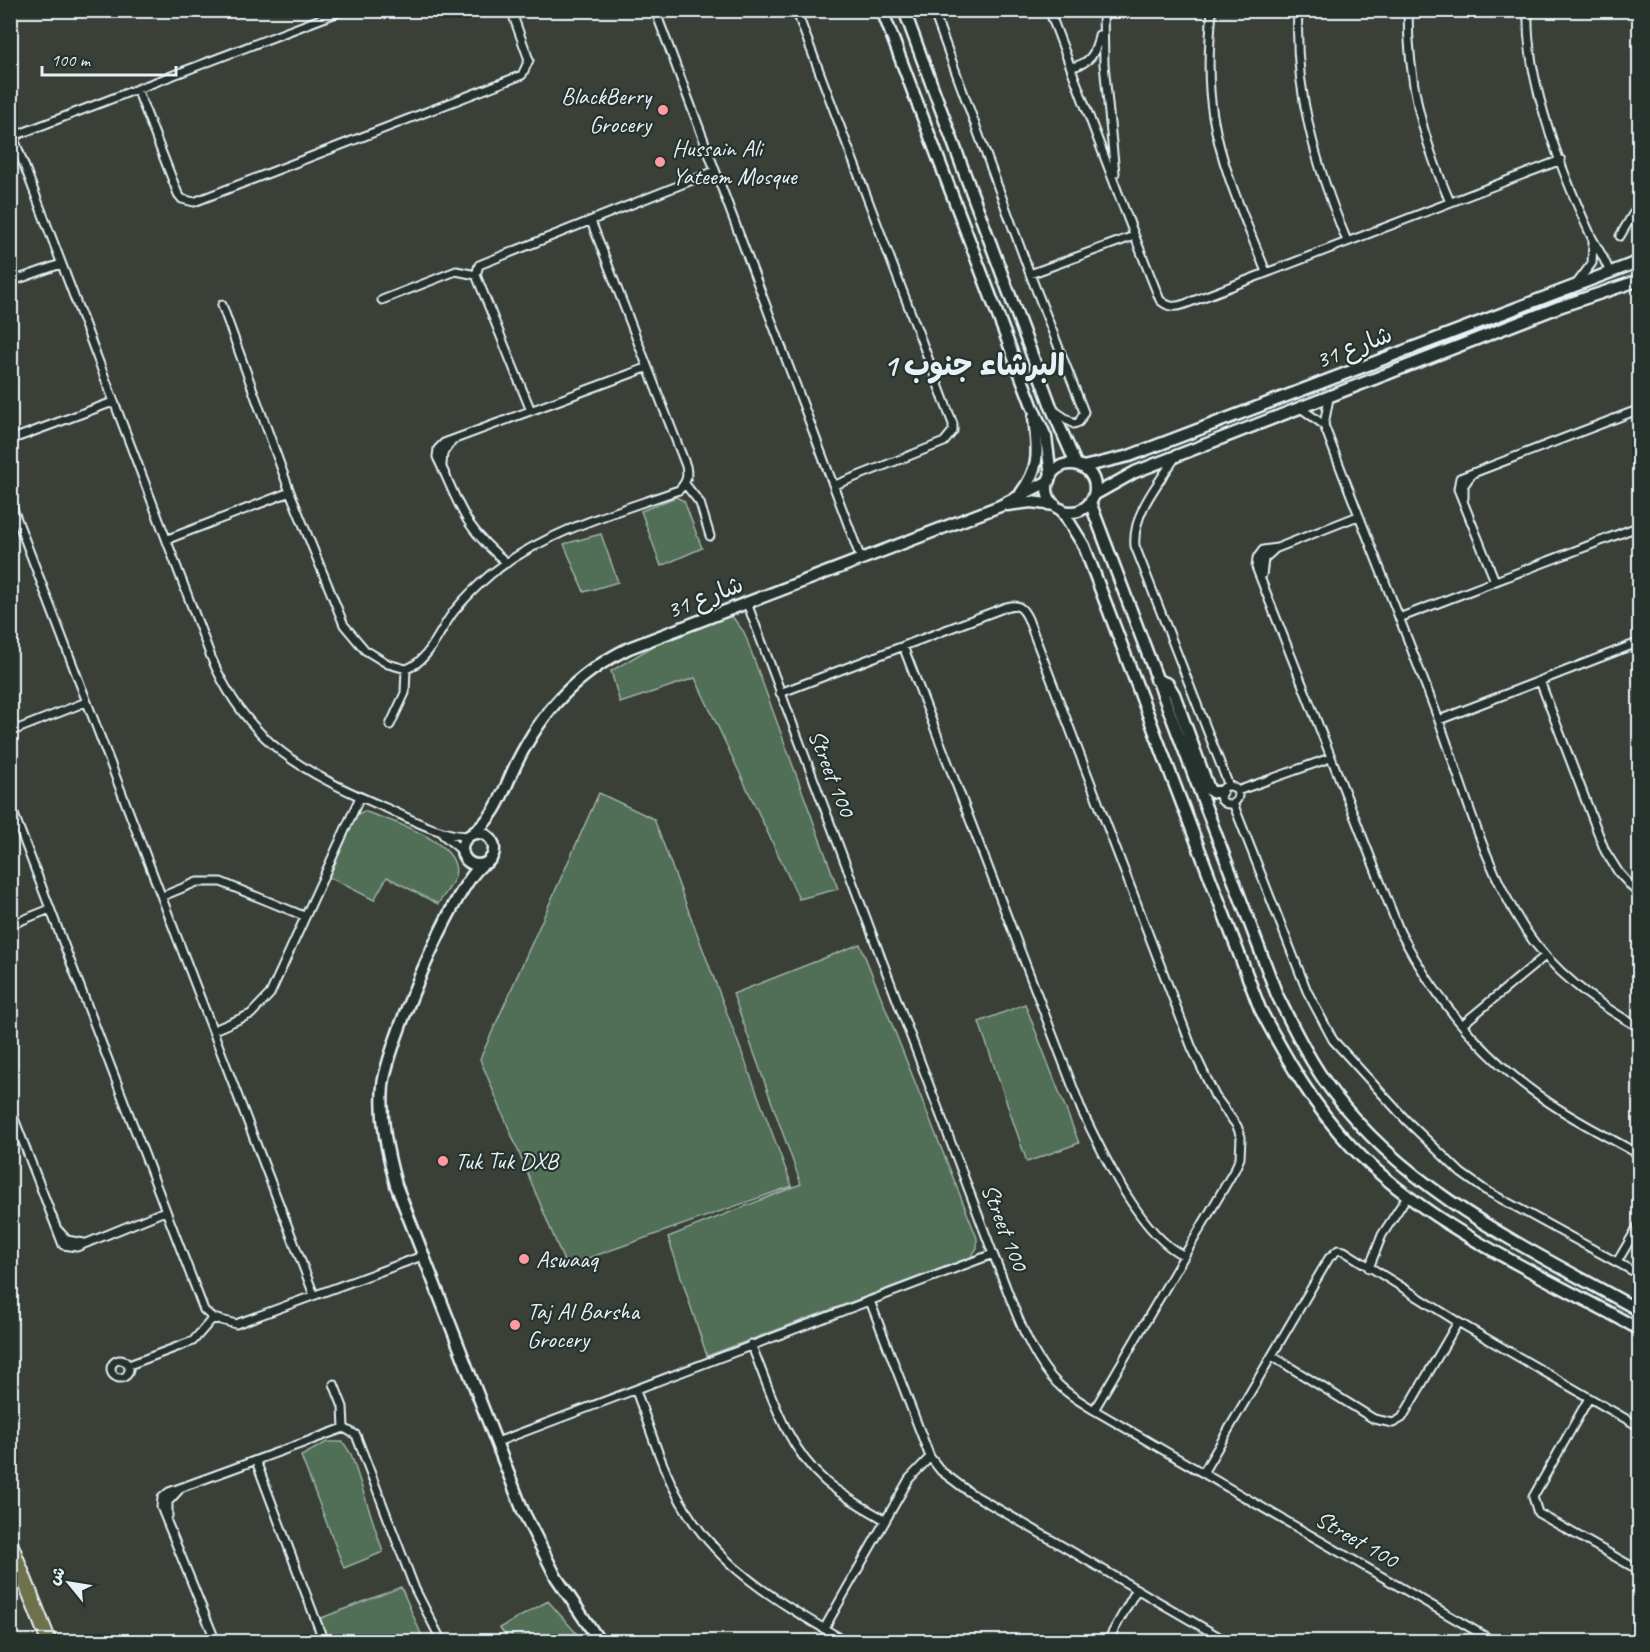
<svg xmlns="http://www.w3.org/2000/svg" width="1650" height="1652" font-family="Caveat,'Playpen Sans Arabic',sans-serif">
	<rect width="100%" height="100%" fill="#3a4038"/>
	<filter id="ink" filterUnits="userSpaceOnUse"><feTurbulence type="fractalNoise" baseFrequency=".0167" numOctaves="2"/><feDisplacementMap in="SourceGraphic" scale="12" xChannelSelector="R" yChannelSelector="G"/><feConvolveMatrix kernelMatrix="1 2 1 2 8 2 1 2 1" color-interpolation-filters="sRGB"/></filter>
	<g filter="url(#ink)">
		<!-- green -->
		<path fill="#516e56" stroke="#9cb0a7" stroke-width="1.5" d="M676,497L684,501L702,548L661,566L641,511Z
			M601,534L618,582L584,592L564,544Z
			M731,615L744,632L838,889L799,899L695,678L620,703L611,671L655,645Z
			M599,793L654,819L792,1186L566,1266L480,1059Z
			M364,811C389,821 464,841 455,876C453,885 443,896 438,904L387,877L374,900L329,877L356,815Z
			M860,944L977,1238V1248L971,1257L707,1356L668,1237L801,1184L733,994Z
			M1025,1004L1079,1143L1027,1162L979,1022Z
			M327,1442H343L351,1454L383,1552L344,1568L301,1456Z
			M401,1587L421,1634L427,1641H328L319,1619Z
			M548,1601L583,1641H510L500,1628Z"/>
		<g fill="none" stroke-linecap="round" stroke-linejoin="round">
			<!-- street casing -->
			<g stroke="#e8f1f8" stroke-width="11">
				<path id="street" d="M655,10L861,559
					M796,10L953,424V431L944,442L835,485
					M933,10L1030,274L1084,412L1079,422L1074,424L1055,411
					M1049,10C1086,107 1121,204 1160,300C1168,307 1174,308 1185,304L1561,160
					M1103,10L1104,64L1115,173
					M1212,10C1209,45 1207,81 1213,116C1222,170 1246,221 1266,272
					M1298,10C1294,91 1316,167 1347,241
					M1408,10C1408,82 1422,137 1450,202
					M1528,10C1525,80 1563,175 1592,238C1598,249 1605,259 1609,271
					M1071,67C1090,64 1096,53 1099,35
					M137,89L178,194L182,199L194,202L522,75L529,60L511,10
					M10,128L211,657C247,743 304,773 386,808C413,820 438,835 468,836
					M14,136L344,10
					M1620,236L1640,202
					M1030,274L1134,236
					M10,282L61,264
					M1577,283L1592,263L1593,242
					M382,300L456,271L476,275
					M222,305L290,492L344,625L365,650L388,664L406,669C430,661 440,628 455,610C466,597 478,585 491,574C544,532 616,512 679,490C687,482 688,476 686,466L591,221
					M1302,409L1324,425C1361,523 1401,620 1438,718C1464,788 1483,864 1524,928C1553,972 1594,1002 1640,1028
					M531,411L476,275L479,265L715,171
					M1324,425L1329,398
					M10,440L113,402
					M1175,458C1158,484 1132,514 1135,546L1229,786
					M442,465L443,453L451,442
					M685,484L700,503L710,536
					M1464,498V485L1472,474
					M10,501L314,1295
					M1358,516L1277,548L1263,550L1257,558L1256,567L1400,932C1434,997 1481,1055 1541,1097C1571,1119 1607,1136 1640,1155
					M168,539L290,492
					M507,563C461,525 461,506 437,457L438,449L444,443L646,368
					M1262,575L1264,559L1275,549
					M1495,581L1458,489L1460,478L1640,409
					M747,603L993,1254C1010,1294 1027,1356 1060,1386C1070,1396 1083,1403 1094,1410L1495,1642
					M1399,618L1640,526
					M903,646L1082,1111C1102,1152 1141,1236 1183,1255
					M1540,681L1605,851L1619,873L1640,896
					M780,693L1006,607C1018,603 1023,608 1028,619L1192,1048L1215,1096L1237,1126L1241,1137L1240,1158L1235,1169L1094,1410
					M1439,720L1640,642
					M390,725L405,693L406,669
					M10,732L86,702
					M1220 795a9 9 0 1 1 18 0a9 9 0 1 1-18 0Z
					M1237,791L1330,758
					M1233,803L1307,991L1333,1040L1406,1120L1461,1173L1485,1190L1640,1275
					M10,804L204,1310L213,1318L236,1324L425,1255
					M443,835L461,850
					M163,896L197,882H221L304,916
					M10,925L50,909
					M1463,1024L1545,956
					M214,1030L251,1014L270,994L360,797
					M10,1108L63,1245L77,1247L165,1211
					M58,1230L67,1240L84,1243
					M1617,1262L1640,1223
					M1369,1268L1382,1235L1408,1195
					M870,1301L930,1457L941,1471L969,1492L1228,1642
					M751,1344C771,1393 785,1446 826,1482C844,1497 865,1508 885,1520
					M1272,1356L1374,1419L1393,1423L1402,1418L1458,1322
					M111 1369a9 9 0 1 1 18 0a9 9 0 1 1-18 0Z
					M129,1365L193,1341L213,1318
					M334,1384L343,1407L344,1428
					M636,1391C650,1428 661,1467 681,1502C718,1569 782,1604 847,1642
					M1589,1398L1533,1497L1538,1513L1640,1571
					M497,1442L993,1254
					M256,1461L324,1642
					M1203,1473L1329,1258L1338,1250L1344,1251L1458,1322L1640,1427
					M168,1516V1502L179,1490
					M824,1629L909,1479L930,1457
					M216,1642L161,1507L162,1498L169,1492L344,1428L356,1435L415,1589L442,1642
					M1107,1642L1137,1589"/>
			</g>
			<!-- secondary casing -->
			<g stroke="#e8f1f8" stroke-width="15">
				<path id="secondary" d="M882,10L1033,408L1046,437L1051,476
					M904,10L1052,409L1076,464
					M1047 488a24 24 0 1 1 48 0a24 24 0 1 1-48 0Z
					M1083,467L1129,456L1640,261
					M1021,493C1042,465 1037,449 1034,417
					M1094,495L1135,472L1559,307L1640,280
					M1090,502L1277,995C1294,1029 1311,1064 1334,1094C1412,1196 1530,1249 1640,1311
					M1007,505L1031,502L1055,505
					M1061,509L1084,546L1260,1009C1286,1058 1313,1106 1351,1146C1431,1230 1541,1273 1640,1330
					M1155,679L1168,684L1174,694L1209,789L1212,792H1221
					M462 849a16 16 0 1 1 32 0a16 16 0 1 1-32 0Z
					M473,833C497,816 504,789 516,764C542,711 576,674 629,648L1000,506L1049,481
					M482,865C452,889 388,1045 383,1085C380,1120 387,1152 396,1185L523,1511L556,1577L600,1642"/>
			</g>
			<!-- highway casing -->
			<g stroke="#e8f1f8" stroke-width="18">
				<path id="highway" d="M10,1543L49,1642"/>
			</g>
			<!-- street -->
			<use href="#street" stroke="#26332d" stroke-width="7"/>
			<!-- secondary -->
			<use href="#secondary" stroke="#26332d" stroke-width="10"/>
			<!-- highway -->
			<use href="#highway" stroke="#6e714b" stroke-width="14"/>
		</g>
	</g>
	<!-- markers -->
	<g fill="#ff9aa2" stroke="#26332d" stroke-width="2">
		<circle cx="663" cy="110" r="6"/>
		<circle cx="660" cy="162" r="6"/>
		<circle cx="443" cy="1161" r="6"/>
		<circle cx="524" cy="1259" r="6"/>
		<circle cx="515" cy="1325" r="6"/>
	</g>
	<g text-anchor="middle" stroke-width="4.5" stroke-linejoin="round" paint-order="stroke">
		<!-- poi labels -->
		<g font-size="24" fill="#e8f1f8" stroke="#26332d" text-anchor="start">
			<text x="651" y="104" text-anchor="end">BlackBerry<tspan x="651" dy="28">Grocery</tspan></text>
			<text x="672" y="156">Hussain Ali<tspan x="672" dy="28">Yateem Mosque</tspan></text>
			<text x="455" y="1169">Tuk Tuk DXB</text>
			<text x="536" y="1267">Aswaaq</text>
			<text x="527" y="1319">Taj Al Barsha<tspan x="527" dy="28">Grocery</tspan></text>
		</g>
		<!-- street labels -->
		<g font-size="24" fill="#e8f1f8" stroke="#26332d">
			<text transform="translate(1354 347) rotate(-21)" y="8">شارع 31</text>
			<text transform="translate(705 597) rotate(-21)" y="8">شارع 31</text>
			<text transform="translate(832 773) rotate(69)" y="8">Street 100</text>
			<text transform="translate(1005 1227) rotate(69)" y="8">Street 100</text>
			<text transform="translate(1357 1539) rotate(30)" y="8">Street 100</text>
		</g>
		<!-- district labels -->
		<g font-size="30" font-weight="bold" fill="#e8f1f8" stroke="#26332d">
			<text x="974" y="375">البرشاء جنوب 1</text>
		</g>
	</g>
	<!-- margin -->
	<rect width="1650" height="1652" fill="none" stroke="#26332d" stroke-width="36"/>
	<rect x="18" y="18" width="1614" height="1616" fill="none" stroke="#e8f1f8" stroke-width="2" filter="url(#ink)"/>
	<!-- north arrow -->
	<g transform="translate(69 1583) rotate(300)" stroke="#26332d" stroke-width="4.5" paint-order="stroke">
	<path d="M0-4.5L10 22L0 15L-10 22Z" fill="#e8f1f8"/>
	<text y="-9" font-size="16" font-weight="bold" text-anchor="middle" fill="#e8f1f8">ش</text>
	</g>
	<!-- scale -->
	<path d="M42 66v9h134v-9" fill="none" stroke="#e8f1f8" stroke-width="3"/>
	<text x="51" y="66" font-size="18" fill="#e8f1f8" stroke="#26332d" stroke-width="4.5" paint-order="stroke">100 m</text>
</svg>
